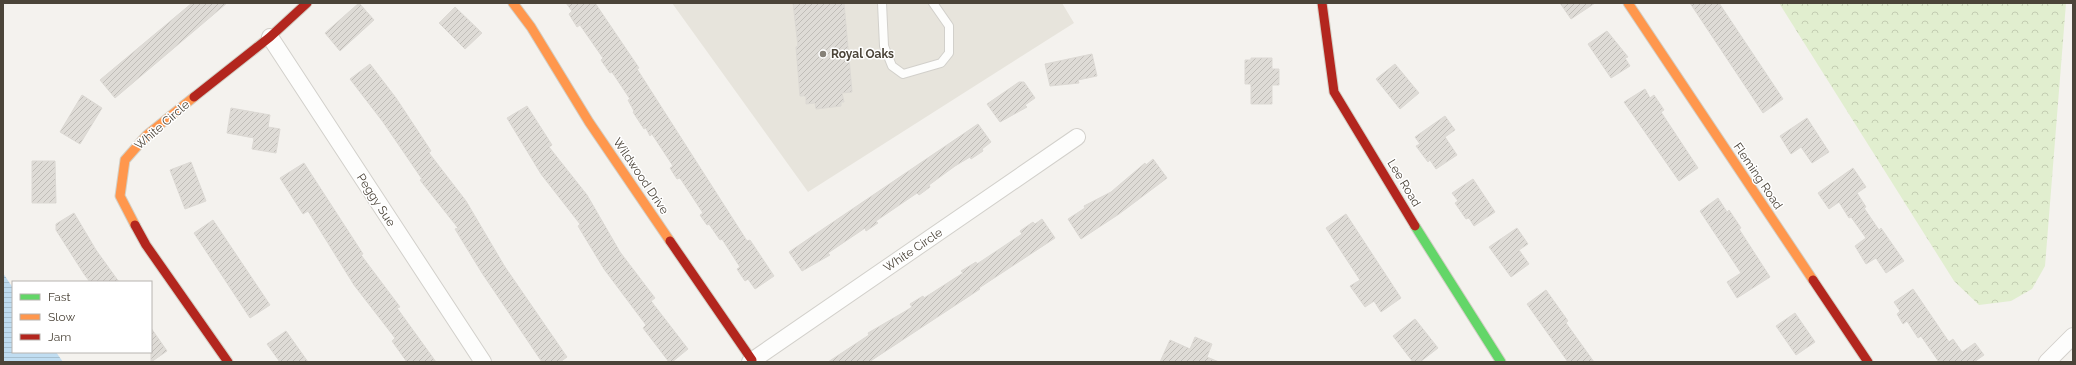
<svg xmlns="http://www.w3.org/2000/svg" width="2076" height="365" font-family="Raleway,sans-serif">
	<defs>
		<pattern id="forest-crowns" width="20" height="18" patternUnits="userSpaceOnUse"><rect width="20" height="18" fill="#e1eecf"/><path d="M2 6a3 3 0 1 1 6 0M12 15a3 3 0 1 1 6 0" fill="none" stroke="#c3cdb2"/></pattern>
		<pattern id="water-rules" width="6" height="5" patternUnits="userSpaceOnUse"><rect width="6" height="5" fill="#c0ddf1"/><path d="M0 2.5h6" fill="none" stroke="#a6bfcf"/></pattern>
		<pattern id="building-hatch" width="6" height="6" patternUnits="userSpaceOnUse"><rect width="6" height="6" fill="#dedbd6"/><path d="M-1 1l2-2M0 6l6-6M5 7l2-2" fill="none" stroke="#c0bdb8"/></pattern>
	</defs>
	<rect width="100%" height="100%" fill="#f4f2ee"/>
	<!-- residential -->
	<path fill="#e7e4dc" d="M672,3H1062L1074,23L808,192Z"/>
	<!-- forest -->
	<path fill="url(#forest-crowns)" d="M1779,3H2066L2045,266L2032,289L2011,301L1979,305L1954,281Z"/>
	<!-- water -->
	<path fill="url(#water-rules)" d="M3,273L13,288V352H56L63,362H3Z"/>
	<!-- building -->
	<path fill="url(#building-hatch)" stroke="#dcd9d4" d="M192,3H227L115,98L100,80Z
		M359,3L374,20L340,51L325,33Z
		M566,3H595L639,68L637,69L747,241L750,240L774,276L755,289L748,279L745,281L737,269L740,267L722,239L720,240L709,224L707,225L700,215L703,213L680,178L677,179L670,168L673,166L652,134L650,136L646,128L644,129L633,112L634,111L628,100L630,99L612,72L610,73L601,60L603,58L580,25L577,27L569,14L572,11Z
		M793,3H844L852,92L842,93L844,102H841V106L816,109L815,103L806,104V96H800L796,47L798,46Z
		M1560,3H1595L1571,19Z
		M1690,3H1719L1783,99L1763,113Z
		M455,7L482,33L465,49L439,23Z
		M1607,31L1628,57L1625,58L1630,66L1611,78L1588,44Z
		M1092,54L1097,76L1078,80L1079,83L1050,86L1045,64Z
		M1251,58H1272V69H1279V85H1272V104H1251V84H1245V60H1251Z
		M370,64L396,98L431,151L429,153L466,201L505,267L567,357L560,362H542L482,273L455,229L458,228L420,180L422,179L383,122L350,79Z
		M1395,64L1419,93L1400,109L1376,79Z
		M1019,82H1024L1035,98L1025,105L1027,107L1000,122L987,104Z
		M1645,89L1650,98L1654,95L1664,110L1661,112L1698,168L1679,181L1624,102Z
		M82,95L102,108L80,144L60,132Z
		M527,106L552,145L549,147L587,195L620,252L655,298L651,301L688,349L672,362H669L643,328L646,325L604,269L578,226L580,224L541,174L507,118Z
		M231,108L270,115L268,127L280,129L276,153L252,149L254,138L227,133Z
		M1445,116L1455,130L1445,137L1457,155L1436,169L1430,160L1428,162L1416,146L1420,144L1415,137Z
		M1807,118L1829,152L1812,163L1801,147L1791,154L1780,136Z
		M978,124L991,142L982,149L983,151L971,159L970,157L955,166L929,185L930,187L919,195L917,193L876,221L878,223L866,231L865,228L828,253L830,255L802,271L789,252Z
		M1153,159L1167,178L1119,214L1081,239L1068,219L1085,208L1084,206L1111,192L1145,163L1146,165Z
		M32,161H55L56,203H32Z
		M191,162L206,201L185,209L170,170Z
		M304,163L363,254L361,255L400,307L397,308L436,362H407L392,341L395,338L354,285L308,211L303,214L280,178Z
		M1853,168L1866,187L1857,193L1866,207L1864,208L1879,230L1881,228L1904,261L1886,273L1876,258L1866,264L1855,246L1866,238L1851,217L1849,218L1839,202L1829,209L1818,193Z
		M1473,179L1495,212L1474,226L1469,218L1466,219L1455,203L1458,201L1452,193Z
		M1718,198L1727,212L1729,210L1741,228L1739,229L1770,277L1737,298L1727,282L1741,273L1700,211Z
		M74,213L96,250L119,282H90L84,274L56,230V224Z
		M1346,214L1401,298L1381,312L1374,301L1365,307L1350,286L1360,280L1326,228Z
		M1042,219L1055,238L979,288L980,289L869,362H828L869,335L868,333L904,312L912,307L910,304L923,296L924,298L963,273L961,271L976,262L977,264L1022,234L1020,231L1033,222L1035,224Z
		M213,220L270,305L250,318L194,233Z
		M1517,228L1528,244L1519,250L1529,264L1511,277L1489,247Z
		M1913,289L1949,342L1953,339L1962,352L1975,343L1984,355L1974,362H1939L1921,336L1918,338L1907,321L1903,324L1897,314L1900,311L1894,302Z
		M1546,290L1568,321L1566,323L1594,362H1568L1527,304Z
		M1795,313L1815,342L1796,355L1776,326Z
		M1415,319L1438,348L1420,362H1413L1393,336Z
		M151,328L167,351L151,362Z
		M286,331L308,362H280L267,344Z
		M1195,337L1212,344L1207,357L1219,362H1160L1170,340L1190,349Z"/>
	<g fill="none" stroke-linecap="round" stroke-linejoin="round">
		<!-- lane casing -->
		<g stroke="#d2d0cb" stroke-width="10">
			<path id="lane" d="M882,3L884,46L892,66L903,74L941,63L949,53V26L933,3"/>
		</g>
		<!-- street casing -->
		<g stroke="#d2d0cb" stroke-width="18">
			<path id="street" d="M270,37L483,362
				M750,362L1077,137
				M2047,362L2073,336"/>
		</g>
		<!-- fast casing -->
		<g stroke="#d3cfc5" stroke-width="11">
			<path id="fast" d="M1415,226L1501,362"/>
		</g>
		<!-- slow casing -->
		<g stroke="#d3cfc5" stroke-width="11">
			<path id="slow" d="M513,3L531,27L589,122L670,241
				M1628,3L1813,280
				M135,225L120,196L125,160L147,135L194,97"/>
		</g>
		<!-- jam casing -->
		<g stroke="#d3cfc5" stroke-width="11">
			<path id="jam" d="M1322,3L1334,92L1415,226
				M194,97L270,37L307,3
				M135,225L146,245L228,362
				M670,241L752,360
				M1813,280L1868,362"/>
		</g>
		<!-- lane -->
		<use href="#lane" stroke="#fdfdfc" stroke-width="8"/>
		<!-- street -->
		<use href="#street" stroke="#fdfdfc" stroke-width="16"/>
		<!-- fast -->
		<use href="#fast" stroke="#63d668" stroke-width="9"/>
		<!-- slow -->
		<use href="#slow" stroke="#ff974d" stroke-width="9"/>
		<!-- jam -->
		<use href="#jam" stroke="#b3261e" stroke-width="9"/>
	</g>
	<!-- markers -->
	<circle fill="#868178" stroke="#fff" stroke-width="1.5" cx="823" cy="54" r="4"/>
	<g text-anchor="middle" stroke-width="3" stroke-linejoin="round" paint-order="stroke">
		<!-- poi labels -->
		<g font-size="12" font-weight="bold" fill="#4b4439" stroke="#fff" text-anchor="start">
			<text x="831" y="58">Royal Oaks</text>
		</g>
		<!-- street labels -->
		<g font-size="12" fill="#4b4439" stroke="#fff">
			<text transform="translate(162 125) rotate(-41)" y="4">White Circle</text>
			<text transform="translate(641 176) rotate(56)" y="4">Wildwood Drive</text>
			<text transform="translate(1758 176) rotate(56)" y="4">Fleming Road</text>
			<text transform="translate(1404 183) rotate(59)" y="4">Lee Road</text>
			<text transform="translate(376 200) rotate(57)" y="4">Peggy Sue</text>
			<text transform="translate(913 250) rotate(-34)" y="4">White Circle</text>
		</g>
	</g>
	<!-- border -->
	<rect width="2076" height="365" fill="none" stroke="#4b4439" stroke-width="8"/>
	<!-- legend -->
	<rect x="12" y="281" width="140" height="72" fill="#ffffff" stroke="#b7b4b0"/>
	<rect x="20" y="294" width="20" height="6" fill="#63d668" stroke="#b7b4b0"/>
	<text x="48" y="301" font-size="12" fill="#4b4439">Fast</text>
	<rect x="20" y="314" width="20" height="6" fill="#ff974d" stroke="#b7b4b0"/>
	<text x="48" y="321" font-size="12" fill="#4b4439">Slow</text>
	<rect x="20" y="334" width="20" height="6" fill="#b3261e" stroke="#b7b4b0"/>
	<text x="48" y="341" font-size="12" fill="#4b4439">Jam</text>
</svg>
